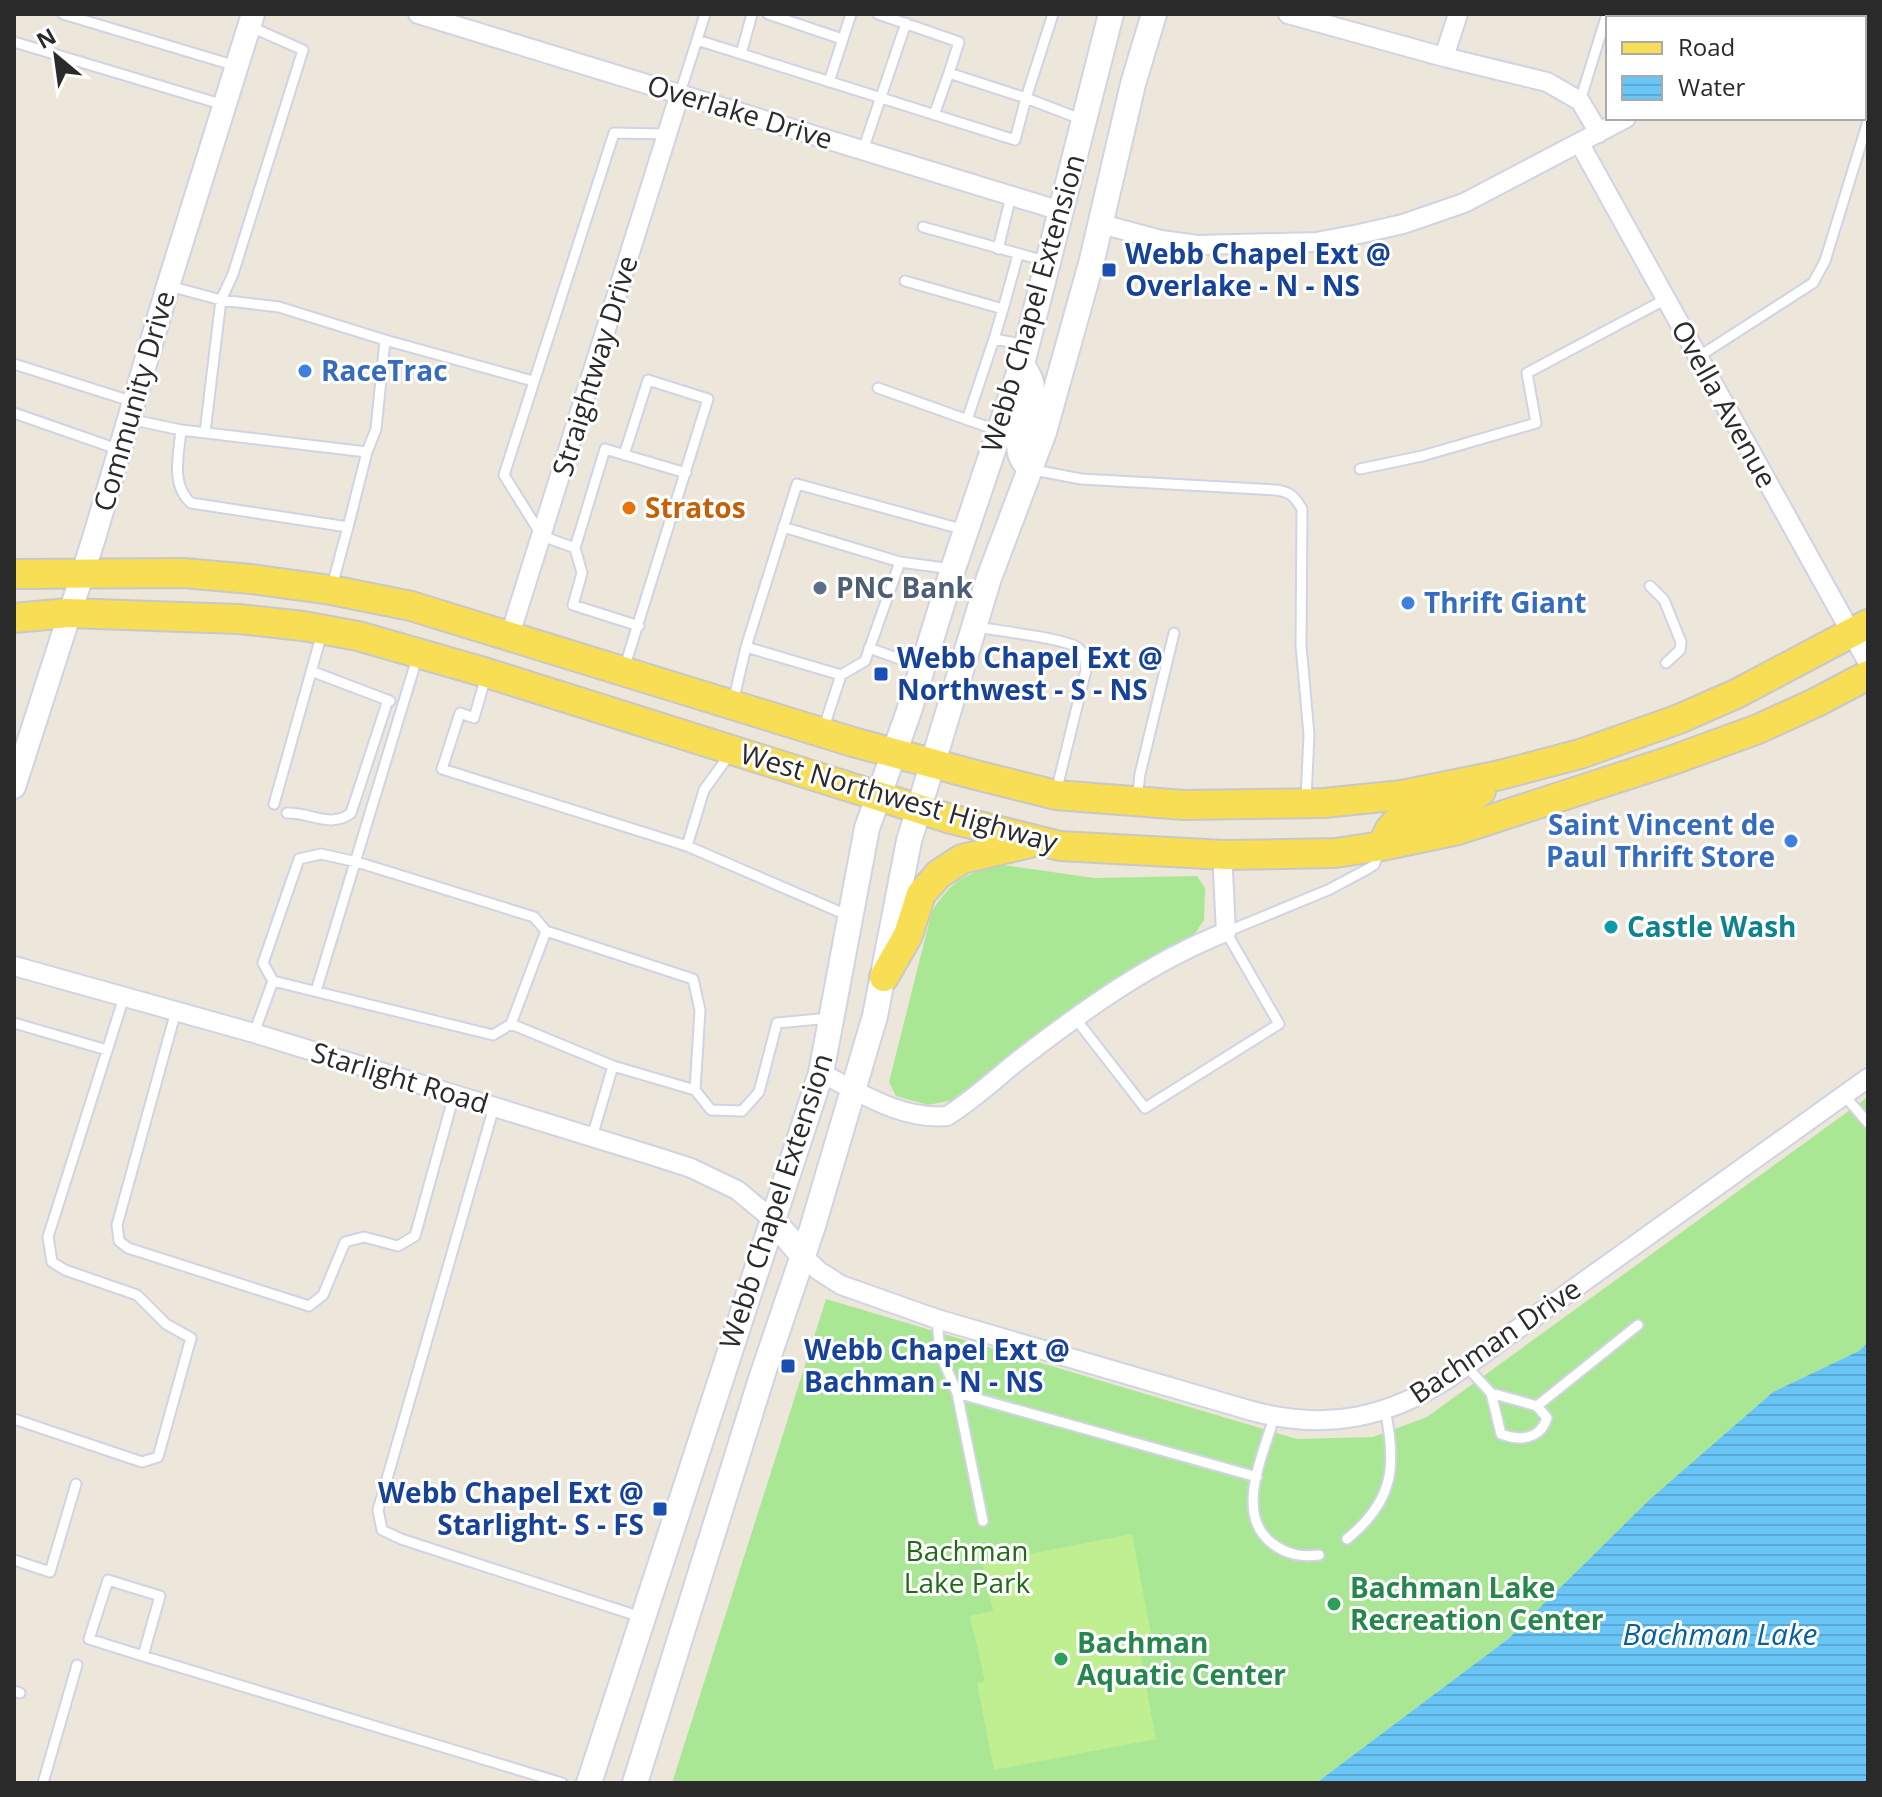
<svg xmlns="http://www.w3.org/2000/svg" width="1882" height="1797" font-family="'Open Sans',sans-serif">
	<defs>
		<pattern id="water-rules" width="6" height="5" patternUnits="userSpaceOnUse" patternTransform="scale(2)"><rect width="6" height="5" fill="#68c5f5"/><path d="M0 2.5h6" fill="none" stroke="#5aa9d2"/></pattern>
	</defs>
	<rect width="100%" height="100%" fill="#ede7db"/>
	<!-- grass -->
	<path fill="#aae795" d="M1003,865L1094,878L1197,876L1205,888L1204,920L1194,935L1109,982L1026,1041L954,1100L928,1105L896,1096L889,1082L932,911C953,879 967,872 1003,865Z
		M1868,1097V1342L1859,1351L1773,1392L1649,1500L1508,1639L1316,1783H672L826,1299L1297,1439L1373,1437L1427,1417Z"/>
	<!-- pitch -->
	<path fill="#bfef90" d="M1132,1534L1151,1634L1137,1638L1156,1739L994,1770L977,1683L985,1681L970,1616L993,1611L982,1563Z"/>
	<!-- water -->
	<path fill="url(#water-rules)" d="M1868,1342V1783H1316L1508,1639L1649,1500L1773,1392L1859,1351Z"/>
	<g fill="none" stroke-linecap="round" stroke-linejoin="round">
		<!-- service casing -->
		<g stroke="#d0d3e4" stroke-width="13">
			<path id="service" d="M63,14L236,66
				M768,14L842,39
				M878,14L959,42L949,73L1026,98L1053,14
				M697,40L705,14
				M14,42L224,105
				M741,54L752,14
				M829,82L851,14
				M680,93L697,40L1015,140L1026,98L1083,120
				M1580,101L1607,14
				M934,115L949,73
				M863,150L906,23
				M923,227L1045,261
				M998,249L1011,196
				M905,281L1003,309L994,339L1027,345
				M169,286L221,300L279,307L385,340L376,429L367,452L348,527L191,503C170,485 179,454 181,430
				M1003,309L1018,255
				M385,340L533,381
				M1698,357L1813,283L1825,261L1868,121
				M14,364L134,402
				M878,388L999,431
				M14,413L120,450
				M129,419L181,430L367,452
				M967,420L994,339
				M205,432L221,300L233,274L303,50L249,26
				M624,455L648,380L708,399L624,669
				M1360,469L1422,456L1536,423L1527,373L1666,299
				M1034,470L1081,479L1276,490C1291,492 1295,497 1302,509L1301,645L1309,735L1306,799
				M783,527L900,562L865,661L841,675L823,730
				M575,548L605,449L686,473
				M900,562L952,569
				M332,586L348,527
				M1650,586L1664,600L1681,642L1680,650L1666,663
				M639,626L573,605L582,573L575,548L542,536L504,475L614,133L667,134
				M977,627C999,631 1062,638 1077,647C1085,652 1085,662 1086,670L1056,792
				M746,647L841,675
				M869,648L922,667
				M311,671L390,701
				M486,676L474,718L460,713L442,769L687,846L847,915
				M733,702L746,647L797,484L965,530
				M1137,799L1140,774L1174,633
				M274,804L322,633
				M287,813C310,812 331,829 351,813L388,700
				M687,846L704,790L730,754
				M546,931L693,979L700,1010L695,1090
				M316,991L418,655
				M176,1011L117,1225L119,1241L128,1248L309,1306L323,1295L345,1242L364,1237L398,1246L415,1236L454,1095
				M1075,1018L1145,1108L1279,1024L1226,932L1328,890L1364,871L1374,865L1381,849
				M14,1023L107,1050
				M511,1024L613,1066L592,1137
				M254,1033L273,981L263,963L299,859L321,854L357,862L534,917L546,931L511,1024L493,1035L273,981
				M613,1066L695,1090L711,1110L742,1111L759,1092L777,1023L830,1018
				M1844,1095L1868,1123
				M494,1107L378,1510L382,1530L401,1539L641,1617
				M937,1319L940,1353L957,1393L1257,1477
				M1466,1366L1491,1393L1501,1434C1519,1441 1540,1440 1547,1418L1537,1406
				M957,1393L983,1521
				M1491,1393L1537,1406L1638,1325
				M1274,1417C1264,1454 1233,1515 1273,1544C1288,1555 1301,1557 1319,1555
				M14,1419L142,1462L158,1457L191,1338L166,1324L137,1295L65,1270L52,1262L48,1237L124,997
				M1347,1539C1394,1501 1397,1465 1385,1410
				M14,1560L50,1572L76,1484
				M143,1656L160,1596L108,1580L89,1639L143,1656L562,1783
				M14,1691L20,1693
				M43,1783L77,1665"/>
		</g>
		<!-- minor casing -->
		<g stroke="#d0d3e4" stroke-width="22">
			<path id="minor" d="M418,14L1061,211
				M1288,14L1444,57L1547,82L1580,101L1599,133
				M1753,18L1755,14
				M1444,57L1458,14
				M1580,144L1868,663
				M1101,224L1161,240L1198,245L1316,242L1359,234L1403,224L1464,203L1626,118
				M509,638L680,93
				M14,966L254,1033L657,1157L691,1168L737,1190L772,1219
				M821,1073C861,1093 901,1120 947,1116C973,1100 995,1079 1019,1060C1084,1010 1150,962 1226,932L1223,871L1225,855
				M803,1256L819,1271L841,1285L937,1319L1252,1411C1327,1431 1388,1418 1452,1376L1868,1078"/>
		</g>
		<!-- tertiary casing -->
		<g stroke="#d0d3e4" stroke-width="26">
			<path id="tertiary" d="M14,787L94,538L168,286L253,14"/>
		</g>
		<!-- secondary casing -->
		<g stroke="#d0d3e4" stroke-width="28">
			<path id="secondary" d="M1022,364C1026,372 1032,380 1032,388C1031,415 1004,448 1031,469
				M772,1219L803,1256
				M589,1783L821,1073L867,828L908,714L953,569L1022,364L1111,14
				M635,1783L762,1376L812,1229L875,1016L909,841L989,578L1044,432L1092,260L1133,84L1154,14"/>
		</g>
		<!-- primary casing -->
		<g stroke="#c8c8c8" stroke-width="32">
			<path id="primary" d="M14,574L183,573L251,579L331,590L411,606L853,742L976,775L1056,795L1184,805L1324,803L1402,795L1500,775L1580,754L1679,719L1738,693L1868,624
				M14,618L68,613L239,619L303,626L358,636L487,673L951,819L1060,846L1225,855L1335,853L1382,846L1458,830L1673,760L1758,729L1817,702L1868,675
				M1382,846C1385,841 1387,833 1391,828C1408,805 1458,811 1481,791
				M884,977L908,935L921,894L939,874L962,859L1030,843"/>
		</g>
		<!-- service -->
		<use href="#service" stroke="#fff" stroke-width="9"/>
		<!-- minor -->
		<use href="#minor" stroke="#fff" stroke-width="18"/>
		<!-- tertiary -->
		<use href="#tertiary" stroke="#fff" stroke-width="22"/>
		<!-- secondary -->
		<use href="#secondary" stroke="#fff" stroke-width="24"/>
		<!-- primary -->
		<use href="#primary" stroke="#f8de55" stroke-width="28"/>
	</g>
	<!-- markers -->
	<g fill="#1a4fb4" stroke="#fff" stroke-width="3">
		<rect x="1101" y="262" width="16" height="16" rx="4"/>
		<rect x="873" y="666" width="16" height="16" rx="4"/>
		<rect x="780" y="1358" width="16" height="16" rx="4"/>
		<rect x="652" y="1501" width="16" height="16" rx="4"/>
	</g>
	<g fill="#3f7fe0" stroke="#fff" stroke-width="3">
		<circle cx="305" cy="371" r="8"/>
		<circle cx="1408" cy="603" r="8"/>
		<circle cx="1791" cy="841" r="8"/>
	</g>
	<circle fill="#e8710a" stroke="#fff" stroke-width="3" cx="629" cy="508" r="8"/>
	<circle fill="#5c6f8a" stroke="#fff" stroke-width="3" cx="820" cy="588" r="8"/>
	<circle fill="#0f9aa8" stroke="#fff" stroke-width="3" cx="1611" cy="927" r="8"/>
	<g fill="#2e9e5b" stroke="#fff" stroke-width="3">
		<circle cx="1334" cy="1604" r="8"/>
		<circle cx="1061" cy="1659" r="8"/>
	</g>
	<g text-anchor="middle" stroke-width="6" stroke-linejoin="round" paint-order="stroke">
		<!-- street labels -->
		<g font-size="28" fill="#2a2a2a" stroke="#fff">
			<text transform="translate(740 112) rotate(17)" y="10">Overlake Drive</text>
			<text transform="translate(1033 303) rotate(-74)" y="10">Webb Chapel Extension</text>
			<text transform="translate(595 366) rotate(-73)" y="10">Straightway Drive</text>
			<text transform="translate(134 401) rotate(-74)" y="10">Community Drive</text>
			<text transform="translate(1724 404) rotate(61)" y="10">Ovella Avenue</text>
			<text transform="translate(899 798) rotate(16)" y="10">West Northwest Highway</text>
			<text transform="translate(400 1078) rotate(17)" y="10">Starlight Road</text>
			<text transform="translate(776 1201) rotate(-72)" y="10">Webb Chapel Extension</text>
			<text transform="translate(1495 1341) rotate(-34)" y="10">Bachman Drive</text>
		</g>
		<!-- transit labels -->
		<g font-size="28" font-weight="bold" fill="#164399" stroke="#fff" text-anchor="start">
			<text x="1125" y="264">Webb Chapel Ext @<tspan x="1125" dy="32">Overlake - N - NS</tspan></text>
			<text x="897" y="668">Webb Chapel Ext @<tspan x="897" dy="32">Northwest - S - NS</tspan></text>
			<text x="804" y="1360">Webb Chapel Ext @<tspan x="804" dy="32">Bachman - N - NS</tspan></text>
			<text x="644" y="1503" text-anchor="end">Webb Chapel Ext @<tspan x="644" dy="32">Starlight- S - FS</tspan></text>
		</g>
		<!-- shop labels -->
		<g font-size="28" font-weight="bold" fill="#366cbe" stroke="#fff" text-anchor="start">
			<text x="321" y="381">RaceTrac</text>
			<text x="1424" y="613">Thrift Giant</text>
			<text x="1775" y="835" text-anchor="end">Saint Vincent de<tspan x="1775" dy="32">Paul Thrift Store</tspan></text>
		</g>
		<!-- food labels -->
		<g font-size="28" font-weight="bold" fill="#c56008" stroke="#fff" text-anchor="start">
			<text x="645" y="518">Stratos</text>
		</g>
		<!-- service labels -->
		<g font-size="28" font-weight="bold" fill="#4e5e75" stroke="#fff" text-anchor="start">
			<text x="836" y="598">PNC Bank</text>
		</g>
		<!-- culture labels -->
		<g font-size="28" font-weight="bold" fill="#0d838f" stroke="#fff" text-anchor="start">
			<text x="1627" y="937">Castle Wash</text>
		</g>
		<!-- park labels -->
		<g font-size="28" fill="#216b16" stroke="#fff">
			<text x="967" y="1561">Bachman<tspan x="967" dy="32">Lake Park</tspan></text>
		</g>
		<!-- leisure labels -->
		<g font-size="28" font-weight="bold" fill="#27864d" stroke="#fff" text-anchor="start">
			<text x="1350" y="1598">Bachman Lake<tspan x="1350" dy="32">Recreation Center</tspan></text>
			<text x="1077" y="1653">Bachman<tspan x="1077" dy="32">Aquatic Center</tspan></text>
		</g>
		<!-- water labels -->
		<g font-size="30" font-style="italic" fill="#0661a2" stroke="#fff">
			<text x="1720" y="1645">Bachman Lake</text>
		</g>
	</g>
	<!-- border -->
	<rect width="1882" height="1797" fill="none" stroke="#2a2a2a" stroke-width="32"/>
	<!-- legend -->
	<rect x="1606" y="16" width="260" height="104" fill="#ffffff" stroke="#aaaaaa" stroke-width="2"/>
	<rect x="1622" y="42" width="40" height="12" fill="#f8de55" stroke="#aaaaaa" stroke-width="2"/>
	<text x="1678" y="56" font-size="24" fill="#2a2a2a">Road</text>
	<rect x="1622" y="76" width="40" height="24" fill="url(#water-rules)" stroke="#aaaaaa" stroke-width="2"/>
	<text x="1678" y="96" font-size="24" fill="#2a2a2a">Water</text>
	<!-- north arrow -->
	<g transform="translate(56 56) rotate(331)" stroke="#ffffff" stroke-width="6" paint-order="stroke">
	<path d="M0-6L14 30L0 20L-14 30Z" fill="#2a2a2a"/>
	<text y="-12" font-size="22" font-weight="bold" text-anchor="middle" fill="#2a2a2a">N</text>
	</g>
</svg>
